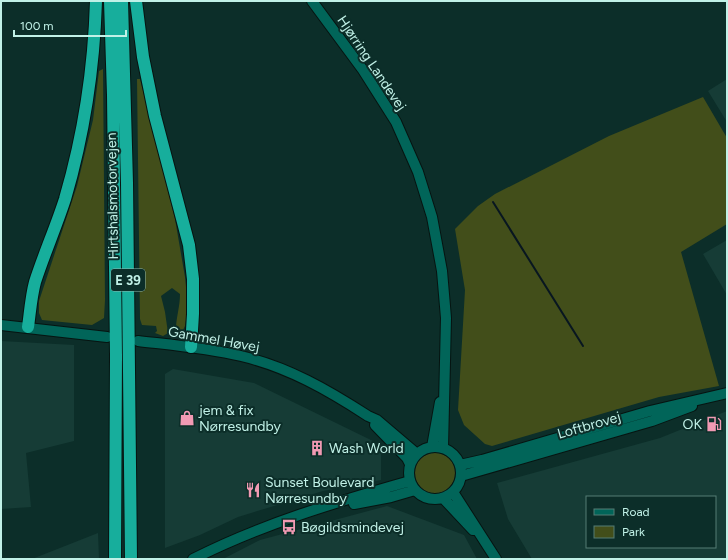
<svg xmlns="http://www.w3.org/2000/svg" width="728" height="560" font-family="Figtree,sans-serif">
	<rect width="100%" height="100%" fill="#0c2e29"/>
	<!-- built -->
	<path fill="#163c36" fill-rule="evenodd" d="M727,79V122L708,91Z
		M727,240V295L703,254Z
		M1,341L74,345V441L26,453L31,507L1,509Z
		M173,369L254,383L375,442L381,453V480L323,491L238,517L200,535L165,548V374Z
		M727,411V559H532L508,519L497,483L660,438ZM587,497H715V547H587Z
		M387,506L464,535L477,559H223L260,540Z
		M98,533L99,559H32Z"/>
	<!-- green -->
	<path fill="#424e1a" d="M103,69L105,300L104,318L92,325L42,320L39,313V301L77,186L93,120L99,71Z
		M137,79H140L175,219L185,277L188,306L185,326L181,334H176C175,321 180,308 180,294L172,288L161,296L165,312L168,333L163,336L155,333L157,331L156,326L142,325L140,319Z
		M703,97L727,138V224L681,252L719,386L659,397L492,446L485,444L464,425L458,410L465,290L455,229L478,206L495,194L609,136Z
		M415 473a20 20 0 1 1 40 0a20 20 0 1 1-40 0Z"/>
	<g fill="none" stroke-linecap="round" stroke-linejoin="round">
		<!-- stream -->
		<path stroke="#081620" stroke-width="2" d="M493,202L583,346"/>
		<!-- secondary casing -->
		<g stroke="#061411" stroke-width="12">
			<path id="secondary" d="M312,1L363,70L396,122L418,172L432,217L442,271L446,318L443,448
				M1,325L107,337
				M138,341C172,345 207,348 241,356C288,367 328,390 368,416L377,420L417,454
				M375,425L407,458L410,464
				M409 473a26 26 0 1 1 52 0a26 26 0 1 1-52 0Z
				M432,447L440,402
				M460,465L482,460L650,411L727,393
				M461,476L652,421L692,406
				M453,492L496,559
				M443,498L473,530
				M354,504L391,497L415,490
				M193,559C262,524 336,502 410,481"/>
		</g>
		<!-- highway casing -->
		<g stroke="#061411" stroke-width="14">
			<path id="highway" d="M110,1L113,95L116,356L115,559
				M122,1L127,183L131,559
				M136,1L143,57L155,116L189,245L193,279V314L191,347
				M28,327C30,313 31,297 35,282C44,254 56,227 65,199C84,134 94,68 96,1"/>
		</g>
		<!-- secondary -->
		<use href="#secondary" stroke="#016559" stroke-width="10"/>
		<!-- highway -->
		<use href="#highway" stroke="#17ae9c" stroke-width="12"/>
	</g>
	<!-- icons -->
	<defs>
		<g id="shop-bare" transform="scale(1.2)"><path d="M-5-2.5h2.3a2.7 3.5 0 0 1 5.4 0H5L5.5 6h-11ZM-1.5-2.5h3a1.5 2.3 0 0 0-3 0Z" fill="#f19ab3" stroke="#0c2e29" stroke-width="2.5" paint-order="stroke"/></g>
		<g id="fuel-bare" transform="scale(1.2)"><path d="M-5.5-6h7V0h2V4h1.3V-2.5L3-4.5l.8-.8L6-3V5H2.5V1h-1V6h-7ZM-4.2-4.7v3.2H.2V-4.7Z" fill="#f19ab3" stroke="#0c2e29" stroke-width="2.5" paint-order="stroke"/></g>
		<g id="building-bare" transform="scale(1.2)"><path d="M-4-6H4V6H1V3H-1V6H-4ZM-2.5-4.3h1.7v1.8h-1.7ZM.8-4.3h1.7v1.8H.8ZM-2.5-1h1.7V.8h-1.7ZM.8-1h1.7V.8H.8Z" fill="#f19ab3" stroke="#0c2e29" stroke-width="2.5" paint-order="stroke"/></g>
		<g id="restaurant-bare" transform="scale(1.2)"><path d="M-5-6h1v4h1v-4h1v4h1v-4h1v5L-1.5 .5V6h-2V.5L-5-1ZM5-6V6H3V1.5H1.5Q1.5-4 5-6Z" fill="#f19ab3" stroke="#0c2e29" stroke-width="2.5" paint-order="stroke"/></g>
		<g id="bus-bare" transform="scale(1.2)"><path d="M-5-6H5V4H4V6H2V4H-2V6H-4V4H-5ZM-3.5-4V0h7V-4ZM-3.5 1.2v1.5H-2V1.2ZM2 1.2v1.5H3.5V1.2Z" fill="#f19ab3" stroke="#0c2e29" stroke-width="2.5" paint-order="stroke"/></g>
	</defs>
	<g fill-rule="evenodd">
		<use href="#shop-bare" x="187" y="418"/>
		<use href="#fuel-bare" x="714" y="424"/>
		<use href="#building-bare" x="317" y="448"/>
		<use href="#restaurant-bare" x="253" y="490"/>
		<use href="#bus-bare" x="289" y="527"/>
	</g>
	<g text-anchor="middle" stroke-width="4" stroke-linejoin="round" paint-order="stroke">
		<!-- shield labels -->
		<rect fill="#0c2e29" stroke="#8bb6ae" stroke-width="1" x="111" y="269" width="34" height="22" rx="3"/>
		<g font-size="13" font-weight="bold" fill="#c1f1e7">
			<text x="128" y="285">E 39</text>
		</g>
		<!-- street labels -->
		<g font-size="14" fill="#c1f1e7" stroke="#0c2e29">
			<text transform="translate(372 63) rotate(56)" y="5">Hjørring Landevej</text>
			<text transform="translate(112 196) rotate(-91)" y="5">Hirtshalsmotorvejen</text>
			<text transform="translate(214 339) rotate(10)" y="5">Gammel Høvej</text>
			<text transform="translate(589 425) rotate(-16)" y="5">Loftbrovej</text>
		</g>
		<!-- poi labels -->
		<g font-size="14" fill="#c1f1e7" stroke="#0c2e29" text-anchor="start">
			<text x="199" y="415">jem &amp; fix<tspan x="199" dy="16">Nørresundby</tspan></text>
			<text x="702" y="429" text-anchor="end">OK</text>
			<text x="329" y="453">Wash World</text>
			<text x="265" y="487">Sunset Boulevard<tspan x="265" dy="16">Nørresundby</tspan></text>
			<text x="301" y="532">Bøgildsmindevej</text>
		</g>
	</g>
	<!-- border -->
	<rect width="728" height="560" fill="none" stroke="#c1f1e7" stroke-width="4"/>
	<!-- legend -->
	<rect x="586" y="496" width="130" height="52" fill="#0c2e29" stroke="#547c75"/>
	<rect x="594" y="509" width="20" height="6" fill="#016559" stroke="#547c75"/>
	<text x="622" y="516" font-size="12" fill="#c1f1e7">Road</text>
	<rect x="594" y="526" width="20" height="12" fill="#424e1a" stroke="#547c75"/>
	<text x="622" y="536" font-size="12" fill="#c1f1e7">Park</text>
	<!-- scale -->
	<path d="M14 30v6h112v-6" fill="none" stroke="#c1f1e7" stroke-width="2"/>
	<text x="20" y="30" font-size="12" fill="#c1f1e7" stroke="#0c2e29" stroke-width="3" paint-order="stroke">100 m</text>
</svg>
